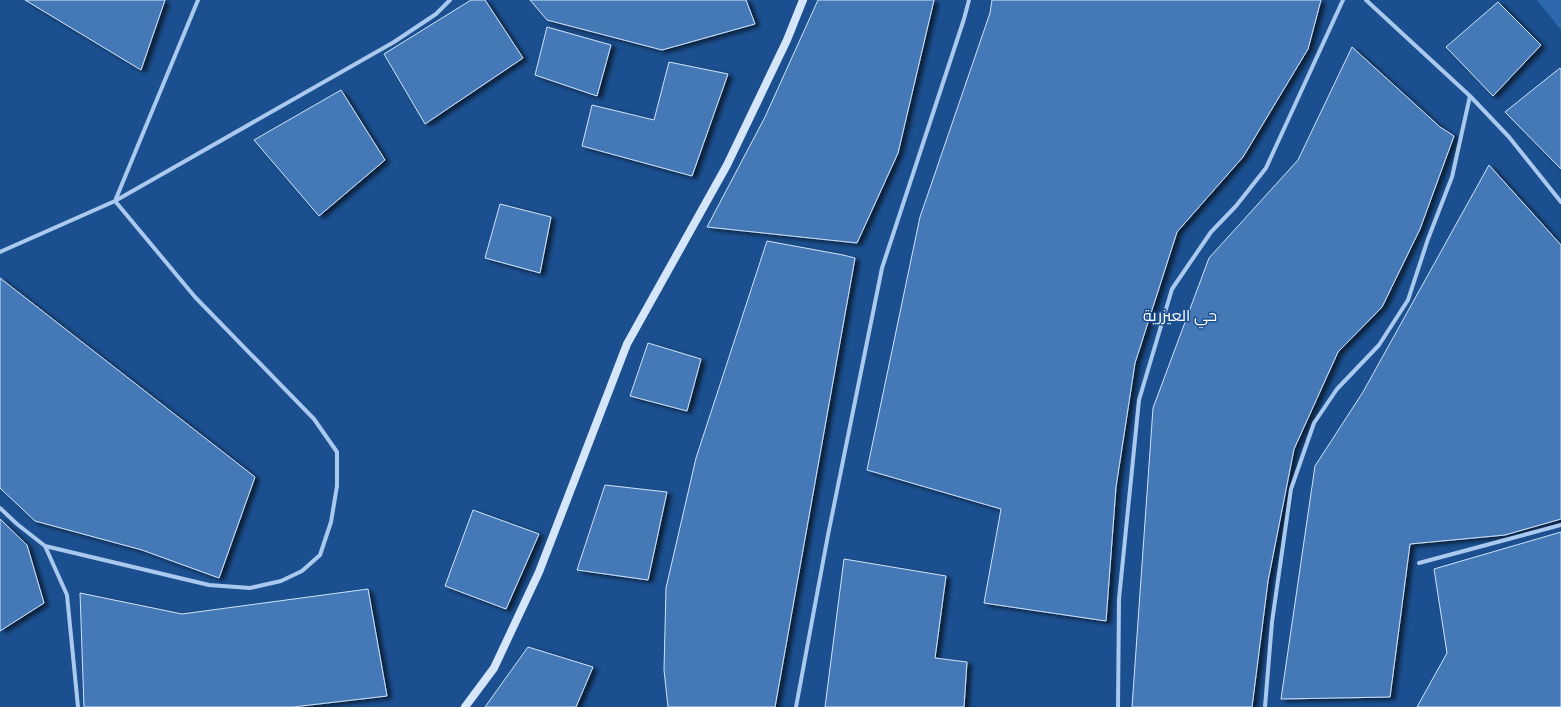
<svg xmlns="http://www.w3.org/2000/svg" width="1561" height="707" font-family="Karla,Cairo,sans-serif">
	<defs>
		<filter id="shadow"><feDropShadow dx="4.5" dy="2.5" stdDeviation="2" flood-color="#0009"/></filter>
	</defs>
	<rect width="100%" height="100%" fill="#1b4f8f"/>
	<!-- green -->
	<path fill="#2e69ad" d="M1537,0H1561V30Z"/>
	<!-- building -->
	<path fill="#4478b7" stroke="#cfe3fa" filter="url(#shadow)" d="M25,0H165L141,70Z
		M471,0H485L523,58L425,124L384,54Z
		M530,0H746L755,24L662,50L547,20Z
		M818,0H934L898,153L857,243L707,227L765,117Z
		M992,0H1321L1308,49L1243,157L1177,232L1135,363L1116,487L1106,621L984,603L1001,509L867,470L920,217L990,13Z
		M1498,2L1541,45L1493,96L1446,47Z
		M547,27L611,45L597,96L535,75Z
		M1352,47L1440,127L1454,136L1420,229L1382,307L1338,352L1294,449L1268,581L1252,707H1132L1153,408L1209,258L1298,160Z
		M669,62L728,74L692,176L582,146L592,105L654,120Z
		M1560,68L1561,69V169L1505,112Z
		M341,90L385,160L319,216L254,140Z
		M1489,165L1561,245V519L1505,535L1410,544L1390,697L1281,699L1315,466L1363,392Z
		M500,204L551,217L540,273L485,258Z
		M767,241L843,255L855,258L775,707H668L664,670L666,588L696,458Z
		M0,278L255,477L219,578L142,550L35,521L0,488Z
		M648,343L701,359L687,411L630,396Z
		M605,485L667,492L648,580L577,570Z
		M473,510L539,534L506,609L445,586Z
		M0,519L27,545L44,603L0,631Z
		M1561,532V707H1417L1447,653L1434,569Z
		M844,559L946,576L935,658L967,662L964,707H825Z
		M368,589L387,696L293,707H84L80,593L182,614Z
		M528,647L593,667L576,707H485Z"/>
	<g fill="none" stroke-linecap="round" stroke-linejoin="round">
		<!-- street -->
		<path stroke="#a9c9ee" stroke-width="4" d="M1366,0L1470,96L1509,137L1561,202
			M0,252L115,201L198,0
			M0,508L17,524L45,546L209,585L250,588L281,581L302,571L320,555L331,522L337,486V452L314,419L195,297L115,201L394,42L436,14L450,0
			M45,546L67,595L78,707
			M1419,563L1561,525
			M796,707L828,535L882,268L964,19L969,0
			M1118,707L1119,599L1139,400L1172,289L1211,232L1236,206L1266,168L1343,0
			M1265,707L1272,622L1291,489L1314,423L1337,389L1379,345L1408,300L1428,239L1452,177L1470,96"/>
		<!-- secondary -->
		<path stroke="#d6e6fa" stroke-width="8" d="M465,707L494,668L539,572L627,344L727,165L787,40L803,0"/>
	</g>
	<g text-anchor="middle" stroke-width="3" stroke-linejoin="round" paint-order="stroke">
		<!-- neighbourhood labels -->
		<g font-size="16" fill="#fff" stroke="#1b4f8f">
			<text x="1180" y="321">حي العيزرية</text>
		</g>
	</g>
</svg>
